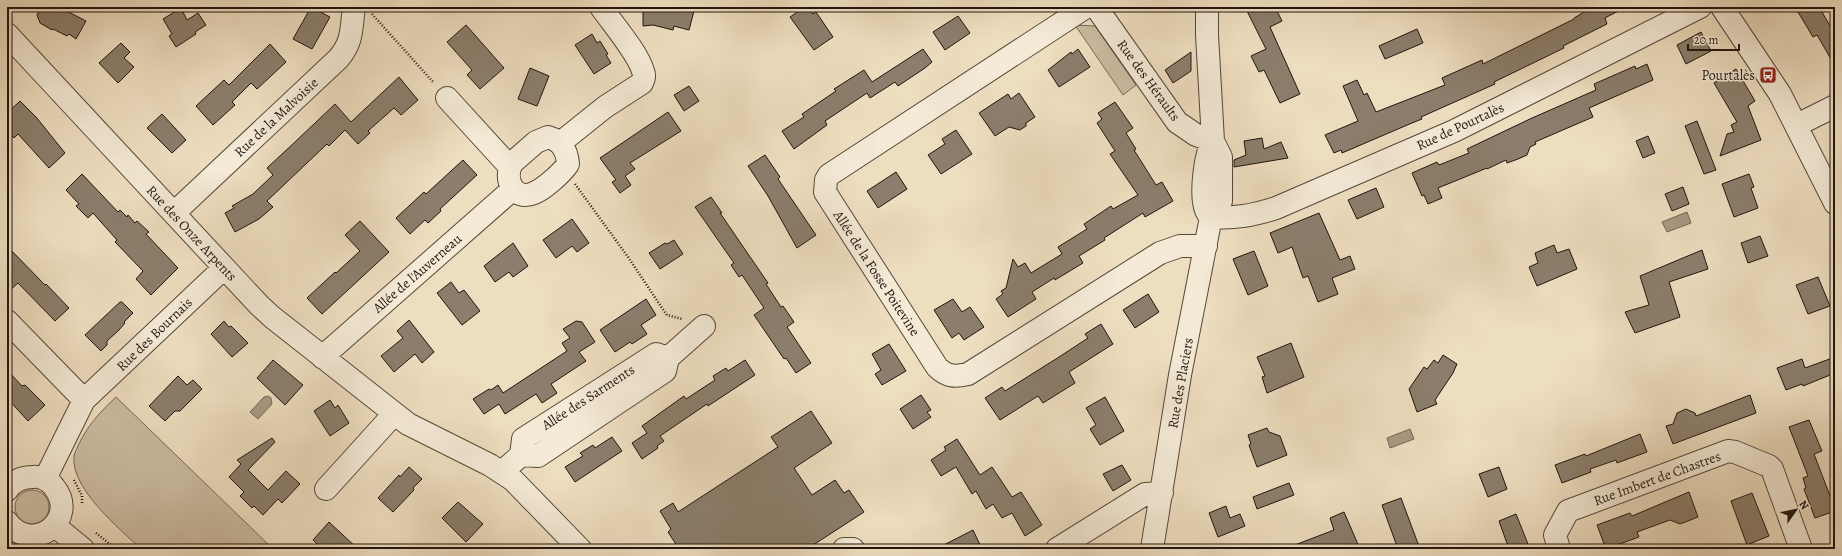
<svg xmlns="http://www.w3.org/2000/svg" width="1842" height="556" font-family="Alegreya,serif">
	<rect width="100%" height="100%" fill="#eedec0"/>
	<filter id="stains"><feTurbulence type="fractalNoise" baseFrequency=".005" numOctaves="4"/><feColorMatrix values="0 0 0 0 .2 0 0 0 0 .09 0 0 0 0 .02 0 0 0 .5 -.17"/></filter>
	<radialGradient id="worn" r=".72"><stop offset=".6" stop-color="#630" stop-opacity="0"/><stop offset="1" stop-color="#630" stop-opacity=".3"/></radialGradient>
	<!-- green -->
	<path fill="#cbbca2" stroke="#766859" d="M1075,25L1095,26L1136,85L1123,95Z
		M116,397L273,549H141C120,529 71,489 74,457C74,453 77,449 78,446C87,426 100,412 116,397Z
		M15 507a17 17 0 1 1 34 0a17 17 0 1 1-34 0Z"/>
	<!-- water -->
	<path fill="#a89a84" stroke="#726556" d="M1687,212L1691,223L1667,232L1662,222Z
		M268,396L271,398L272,404L258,419L250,412L264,397Z
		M1410,429L1414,439L1390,448L1387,438Z"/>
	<!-- building -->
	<path fill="#8b7e6c" stroke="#201510" d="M41,7H59L86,21L76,39L69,34L67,36L53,29L52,30L40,23L37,15Z
		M311,7L330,17L312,49L293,39Z
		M643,7H695L689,30L674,26L673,30L653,25L643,26Z
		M805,7H808L813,14L816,12L833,37L814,50L790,17Z
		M1245,7H1275L1282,21L1270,27L1300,94L1280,103L1264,70L1259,72L1251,56L1266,49Z
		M1584,7H1626L1605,18L1607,24L1563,46L1564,48L1494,82L1495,84L1421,117L1422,119L1412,123L1342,153L1341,150L1334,153L1325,135L1358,121L1343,86L1357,80L1364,95L1367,93L1376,112L1445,85L1442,78L1482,60L1483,64L1574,19V18L1586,11Z
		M1806,7H1819L1835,34V66L1817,35L1813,37L1798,12Z
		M181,8L187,20L198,13L206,25L195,32L196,34L176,47L169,36L172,34L163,19Z
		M958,16L970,33L945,50L933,32Z
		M466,25L504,68L480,89L467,75L472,70L447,42Z
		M1417,29L1423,43L1385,59L1379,46Z
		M1701,32L1711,51L1686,64L1677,45Z
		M592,34L597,43L600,41L608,54L606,55L611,63L594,74L575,45Z
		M121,43L130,52L124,58L134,67L118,83L99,63Z
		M270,44L286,62L257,89L251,83L232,102L235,105L213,125L196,106L224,80L229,85Z
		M923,49L932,62L925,68L898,86L895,82L870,98L867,93L825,121L827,125L794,149L782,131L804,117L802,114L836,91L834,89L864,70L872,82Z
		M1078,49L1090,67L1059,87L1048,70L1071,52L1072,54Z
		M1191,52V71L1173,83L1165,70Z
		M1647,64L1653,80L1589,108L1593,117L1535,142L1536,144L1530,147L1527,155L1518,159L1507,163L1506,160L1487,169V168L1438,188L1442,198L1428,204L1424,195L1422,196L1412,173L1437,162L1439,165L1469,153L1467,149L1532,118L1596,90L1594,84L1635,66L1636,69Z
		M530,68L549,76L537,106L518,99Z
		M1736,69L1755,101L1748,106L1761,140L1720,156L1727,134L1734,132L1731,125L1737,122L1714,83Z
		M399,77L418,100L401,115L394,108L368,131L370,133L358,144L345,130L329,146L327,144L267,201L273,207L259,219L235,232L225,213L234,208L232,206L253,194L273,175L267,168L295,142L335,104L351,122Z
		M689,86L699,101L684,111L674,95Z
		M1019,93L1035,117L1026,123V126L1020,130L1009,127L995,136L979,113L1008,94L1011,99Z
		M20,101L36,117L65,153L49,168L18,134L14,138L7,130V113Z
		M1115,102L1133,128L1126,133L1136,149L1134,150L1156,185L1162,182L1173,201L1145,217L1143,213L1104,238L1105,240L1079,256L1083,263L1055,280L1054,278L1032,292L1036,299L1008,317L996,299L1003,294L1001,291L1006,288L1013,259L1018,267L1025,263L1031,273L1062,254L1058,247L1087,229L1084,224L1111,206L1113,209L1138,195L1110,154L1115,151L1097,123L1102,119L1098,113Z
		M668,112L681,131L630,163L635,169L625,176L631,185L620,193L612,182L616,180L600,158Z
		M162,114L186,140L172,153L147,128Z
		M1697,121L1716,170L1704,174L1685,126Z
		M956,130L972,154L941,174L928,155L945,144L942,139Z
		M1648,136L1655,153L1643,158L1636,141Z
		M1262,138L1264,149L1281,142L1288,158L1234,167V160L1246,155L1244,141Z
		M765,155L780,177L778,179L816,235L797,248L768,196L748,166Z
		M463,160L477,175L440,209L441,211L428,223L425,220L410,234L396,218L424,192L426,194Z
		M896,172L907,189L878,208L867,191Z
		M82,174L118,212L120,210L127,217L128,215L135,223L137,221L149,232L146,234L178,268L151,295L136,279L143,271L115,242L117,240L93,213L88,218L76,206L79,204L66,190Z
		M1749,174L1754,187L1751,188L1758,208L1734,217L1722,184Z
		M1683,187L1689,204L1672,211L1665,194Z
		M1376,188L1384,207L1357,219L1348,200Z
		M711,197L722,213H720L768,283L766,284L781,307L783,306L794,322L787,327L811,363L796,373L786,358L784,359L754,315L764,308L742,275L739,277L731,265L734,263L695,207Z
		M1319,213L1340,260L1350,256L1355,269L1332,278L1338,294L1318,302L1308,276L1303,278L1292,247L1278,253L1270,233Z
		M572,219L589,243L577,252L572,246L556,258L543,240Z
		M360,221L389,252L322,314L307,298L335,272L336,273L360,251L345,235Z
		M1760,236L1768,256L1748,263L1741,243Z
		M674,240L683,254L660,269L649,253L665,243L667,244Z
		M513,243L528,266L513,277L509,272L495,282L484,266Z
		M1554,245L1557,253L1569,249L1577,269L1537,286L1529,267L1538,263L1535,253Z
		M7,246L45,285L46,284L69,308L55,321L18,283L7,293Z
		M1702,250L1708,269L1669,282L1680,317L1635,333L1625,312L1649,305L1640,276Z
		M1254,251L1268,286L1248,295L1233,259Z
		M1818,277L1830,306L1808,314L1796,285Z
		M451,282L459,293L464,290L480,311L462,325L437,293Z
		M1148,294L1159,312L1135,328L1123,310Z
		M646,299L656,315L641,325L647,334L632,344L630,342L615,352L600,330Z
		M953,299L962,312L970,307L984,327L964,340L959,333L952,338L934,310Z
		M120,302H122L133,313L124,322L125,323L119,330L107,341V345L101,351L85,335Z
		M409,320L434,352L422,363L415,354L394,372L381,356L403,338L397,331Z
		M224,321L229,327L231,326L248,343L232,357L211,334Z
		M576,321L582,322L595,342L579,352L586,361L551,384L557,393L542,403L536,394L505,414L499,404L484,414L473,399L489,389L491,390L498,385L503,393L567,351L562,343L570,338L563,329Z
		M1101,324L1113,344L1069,372L1075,383L1043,403L1038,396L1000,420L985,398L1002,387L1005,391L1059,357L1088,338L1085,334Z
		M1291,343L1304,377L1267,393L1262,377L1265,376L1257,357Z
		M889,344L906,371L882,385L875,374L881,370L872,354Z
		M1443,355L1457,364L1453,373L1435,400L1437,404L1417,412L1409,389L1424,367L1427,369L1434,360L1438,363Z
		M1835,357V373L1803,386L1802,384L1786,390L1777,368L1802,359L1805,368Z
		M273,360L303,385L285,405L257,378Z
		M745,360L755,375L708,406L707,404L660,436L664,441L657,446L658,448L642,459L632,443L647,433L642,426L684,396L686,399L715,380L713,376L726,368L728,371Z
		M7,370L22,386L25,385L45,405L28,421L7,398Z
		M178,376L187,385L193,380L202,389L180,411H175L165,421L149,406Z
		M921,395L931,410L927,412L931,417L913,429L900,409Z
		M1750,395L1756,413L1673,444L1666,426L1673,424L1677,413L1686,409L1695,413L1696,416Z
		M1105,397L1124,431L1100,445L1090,429L1096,425L1086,408Z
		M330,400L335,408L338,405L349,423L330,436L314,411Z
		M811,411L832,443L794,468L812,495L835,480L844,493L849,490L864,512L807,549H679L668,532L671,529L660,511L673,503L678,512L778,447L771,437Z
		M1809,420L1822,451L1814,454L1835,509V511L1815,518L1804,489L1806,488L1803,478L1808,476L1789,427Z
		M1267,428L1269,432L1280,436L1287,455L1257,467L1249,445L1251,444L1248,435Z
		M1640,434L1647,452L1617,463L1616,460L1590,469L1591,472L1562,483L1555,465L1585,454L1586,456Z
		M612,437L622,451L575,482L565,467L583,456L580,453L593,445L595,448Z
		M272,438L275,442L248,470L268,490L286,471L300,484L282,503L278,499L263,515L254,506L252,508L240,496L244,492L229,477L241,464L237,460Z
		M957,439L980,475L992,467L1012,497L1021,492L1042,525L1025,536L1012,513L1002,518L993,504L986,509L976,491L972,494L956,467L941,476L931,460L946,450L944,447Z
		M1122,465L1131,480L1113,491L1103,474Z
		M409,467L422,479L413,488L414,490L393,512L378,498L399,475L400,477Z
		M1499,467L1507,489L1488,497L1479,474Z
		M1289,483L1294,495L1257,509L1253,497Z
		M1689,492L1698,517L1680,524L1670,520L1637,532L1639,537L1606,549L1597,525L1630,513L1632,516Z
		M1752,493L1769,536L1747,545L1731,501Z
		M1401,498L1420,549H1398L1382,505Z
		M458,502L483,524L466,542L442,518Z
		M1226,506L1230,518L1240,514L1245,526L1218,537L1209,513Z
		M1344,512L1360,549H1287V548L1334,530L1330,518Z
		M1516,514L1528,544L1516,549H1509L1499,521Z
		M329,522L358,549H323L313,540Z
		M973,530L982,549H936Z"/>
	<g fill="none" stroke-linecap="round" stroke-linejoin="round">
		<!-- minor casing -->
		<g stroke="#54473c" stroke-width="24">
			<path id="minor" d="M1086,7L829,175L826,180L825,192L937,367C947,377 955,377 968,374L1160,253L1180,246H1206
				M1096,7L1177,122L1196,135L1213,141
				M1722,7L1780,94L1835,203
				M7,34L259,305L272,317L408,424L490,465L513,480L580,549
				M447,98L510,167
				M1797,125L1835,106
				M548,137C562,141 567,151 568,164C562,173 544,189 534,193C514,202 503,179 512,163L536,142Z
				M560,143L605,107L642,83C644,78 645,76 643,71C638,53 612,23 601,7
				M174,213L338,59C353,42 351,29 354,7
				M1211,217C1235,219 1254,215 1276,208L1454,131L1700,7
				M1211,217C1209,215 1207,213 1206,210C1200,195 1205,154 1213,141
				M7,321L84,400
				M323,358L329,351L513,189
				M668,358L704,326
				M502,472L521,455L538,456L665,371L668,358L656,354L523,439L521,455
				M45,479L84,400L224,268
				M326,489L394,414
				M7,490C13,481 22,477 33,477C41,476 50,481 54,487C80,519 33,556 7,522
				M55,526L83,549
				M844,549H853
				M1057,549L1145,494L1162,493
				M1152,549L1180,375L1211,217L1217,211L1221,201V157L1213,141L1207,35V7
				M1559,549L1555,535L1568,511L1728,451L1735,452L1769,466L1772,469L1801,549"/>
		</g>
		<!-- path -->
		<path stroke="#201510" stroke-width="2.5" stroke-dasharray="1 2" stroke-linecap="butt" d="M372,14L434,83
			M575,184L628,257L662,308L667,315L682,319
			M74,480L82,496V505
			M96,533L116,549"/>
		<!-- minor -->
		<use href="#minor" stroke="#f4ead6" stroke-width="22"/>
	</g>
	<!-- icons -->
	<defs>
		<g id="bus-square" transform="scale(0.9)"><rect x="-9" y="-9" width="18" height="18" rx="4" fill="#8f2418" stroke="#f4ead6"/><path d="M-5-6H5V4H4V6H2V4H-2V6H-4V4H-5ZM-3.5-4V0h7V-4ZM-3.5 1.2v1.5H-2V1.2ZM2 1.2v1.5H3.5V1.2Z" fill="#fff"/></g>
	</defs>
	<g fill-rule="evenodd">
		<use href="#bus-square" x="1768" y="75"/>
	</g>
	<g text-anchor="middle" stroke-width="3" stroke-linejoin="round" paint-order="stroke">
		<!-- poi labels -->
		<g font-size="14" fill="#201510" stroke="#f4ead6" text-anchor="end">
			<text x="1755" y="80">Pourtalès</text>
		</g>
		<!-- street labels -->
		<g font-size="14" fill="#201510" stroke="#f4ead6">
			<text transform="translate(1149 80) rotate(54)" y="5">Rue des Héraults</text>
			<text transform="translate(276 117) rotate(-43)" y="5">Rue de la Malvoisie</text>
			<text transform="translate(1460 126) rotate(-25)" y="5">Rue de Pourtalès</text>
			<text transform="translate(192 233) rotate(47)" y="5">Rue des Onze Arpents</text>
			<text transform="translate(417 273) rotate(-41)" y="5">Allée de l'Auverneau</text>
			<text transform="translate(877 273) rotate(57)" y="5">Allée de la Fosse Poitevine</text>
			<text transform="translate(154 334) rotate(-44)" y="5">Rue des Bournais</text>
			<text transform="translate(1180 383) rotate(-80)" y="5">Rue des Placiers</text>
			<text transform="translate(588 397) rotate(-33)" y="5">Allée des Sarments</text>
			<text transform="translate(1657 478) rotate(-20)" y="5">Rue Imbert de Chastres</text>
		</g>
	</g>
	<!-- margin -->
	<rect width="1842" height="556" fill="none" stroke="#eedec0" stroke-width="24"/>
	<rect x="8" y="8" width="1826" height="540" fill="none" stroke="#201510" stroke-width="2"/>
	<rect x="12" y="12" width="1818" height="532" fill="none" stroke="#201510"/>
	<!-- north arrow -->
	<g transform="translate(1796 510) rotate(57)" stroke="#f4ead6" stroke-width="3" paint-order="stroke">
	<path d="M0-3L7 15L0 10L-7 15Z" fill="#201510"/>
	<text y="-6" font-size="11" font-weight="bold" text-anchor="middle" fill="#201510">N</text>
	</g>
	<!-- scale -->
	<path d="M1688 44v6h51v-6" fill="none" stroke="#201510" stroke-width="2"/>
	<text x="1694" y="44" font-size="12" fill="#201510" stroke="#f4ead6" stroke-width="3" paint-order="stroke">20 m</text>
	<rect width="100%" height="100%" filter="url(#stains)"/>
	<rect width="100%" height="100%" fill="url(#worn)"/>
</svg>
